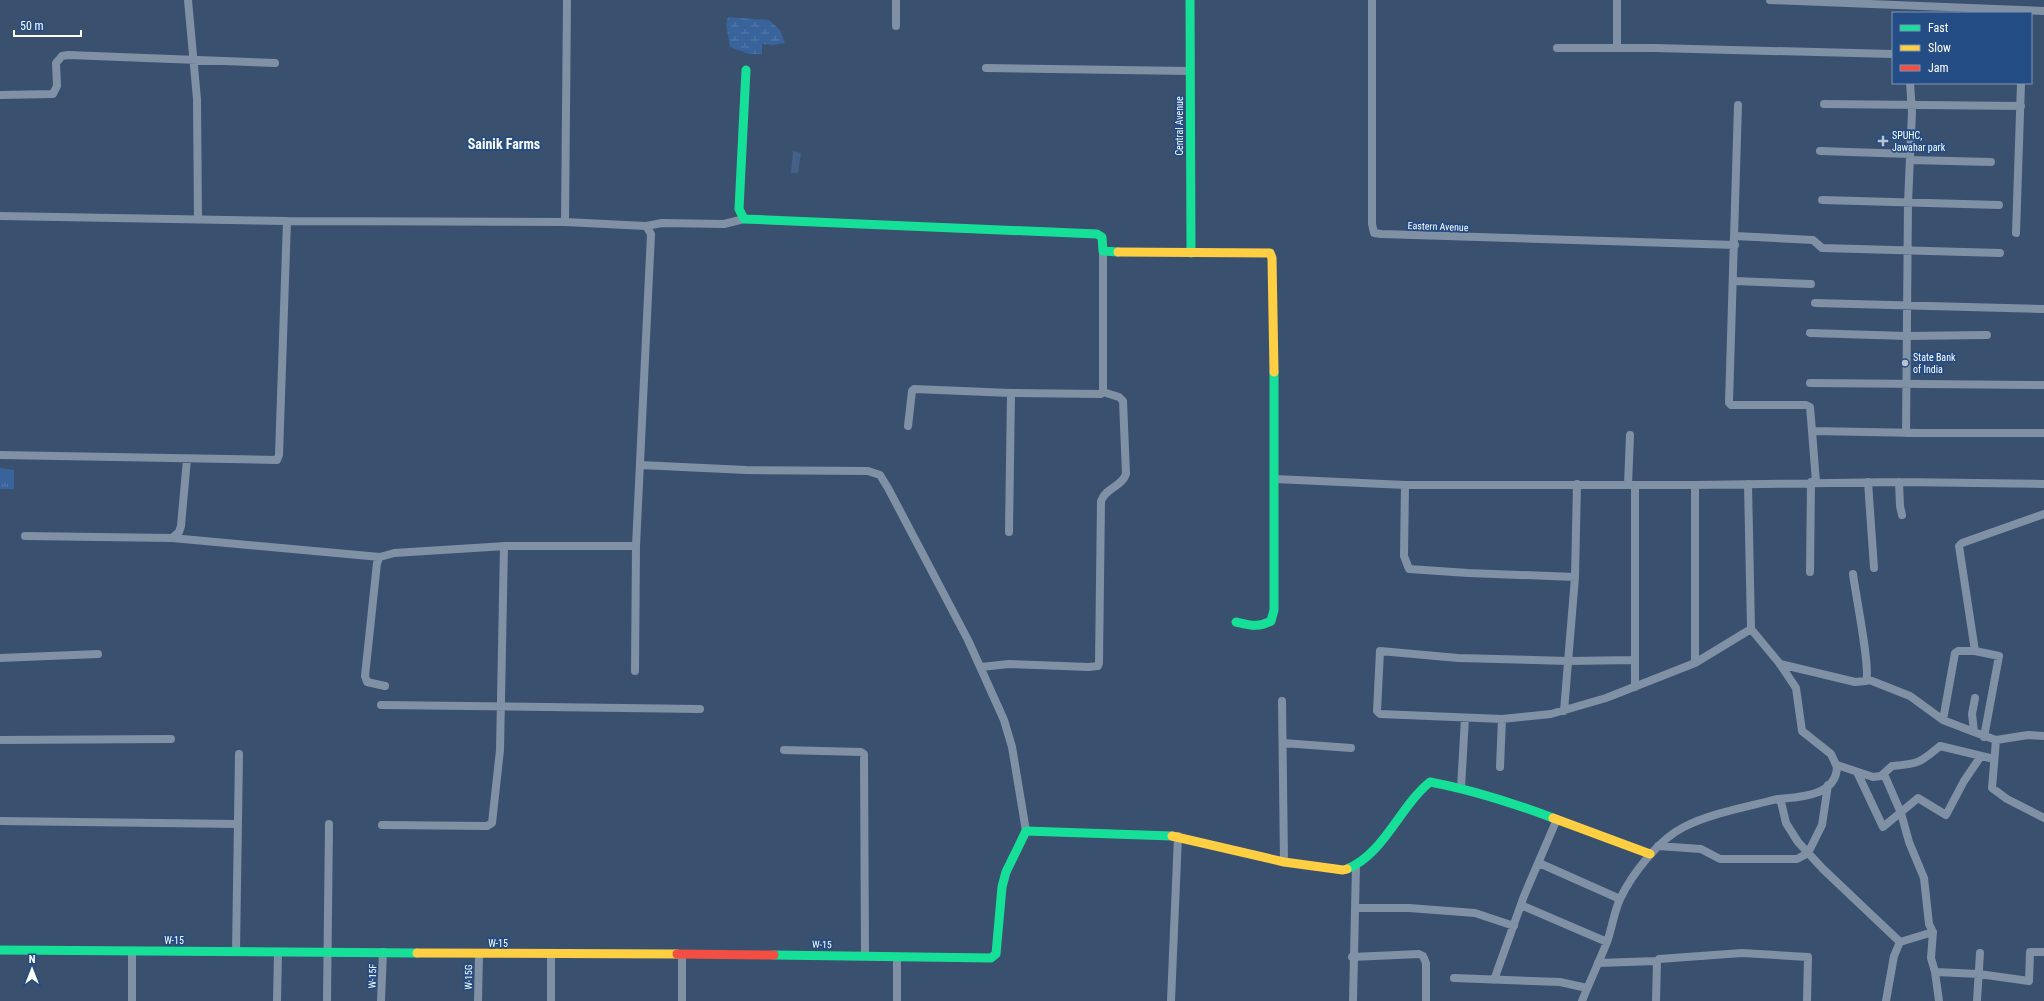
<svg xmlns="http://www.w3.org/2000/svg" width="2044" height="1001" font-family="'Roboto Condensed',sans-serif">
	<defs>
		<pattern id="grass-tufts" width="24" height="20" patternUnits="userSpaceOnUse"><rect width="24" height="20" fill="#38639b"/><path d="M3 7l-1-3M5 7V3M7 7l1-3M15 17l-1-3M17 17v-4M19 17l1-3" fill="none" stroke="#567aaa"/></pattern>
		<pattern id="wetland-marsh" width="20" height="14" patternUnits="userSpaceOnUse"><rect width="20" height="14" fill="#38639b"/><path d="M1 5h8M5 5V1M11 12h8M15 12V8" fill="none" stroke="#567aaa"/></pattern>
	</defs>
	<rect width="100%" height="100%" fill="#3a506f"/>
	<!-- grass -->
	<path fill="url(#grass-tufts)" d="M0,468L14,470V489H0Z"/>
	<!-- wetland -->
	<path fill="url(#wetland-marsh)" d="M728,17L769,20L780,30L785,43L772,45L762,44V54H749L730,47L726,24Z"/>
	<!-- water -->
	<path fill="#456189" d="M793,151L801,153L798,173H791Z"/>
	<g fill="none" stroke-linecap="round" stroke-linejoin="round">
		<!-- street -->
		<path stroke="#8090a5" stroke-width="8" d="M188,0L197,99L198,219
			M1372,0V224L1374,233L1381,234L1735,245
			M1617,0V47
			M1770,0L2044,11
			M896,26V0
			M1557,48H1654L1893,54
			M986,68L1190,71
			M0,95L53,94L57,86L56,63L62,56L68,55L275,63
			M1824,104L2021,106
			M1738,105L1729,403L1731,405H1806L1810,407L1812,431
			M1820,151L1910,154
			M1910,160L1991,162
			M1822,200L1999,205
			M0,216L287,221L565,222L646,226L651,234L636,546L635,671
			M565,222L567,0
			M646,226L662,223L724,224L744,219
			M2016,233L2021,83
			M1735,236L1813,240L1822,248L2000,253
			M1734,281L1811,284
			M1815,303L2044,309
			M1810,333L1906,336L1987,335
			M1810,383L2044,385
			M908,426L912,391L914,389L1011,393L1101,394L1103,391V251
			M1906,433L1908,203L1912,112L1910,83
			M0,455L277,460L279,455L287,221
			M640,465L746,470L868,471L880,475L888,488L968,640L1004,720L1012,747L1026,831
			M1275,479L1405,485H1695L1899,482L2044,484
			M1816,482L1812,431L1920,433H2044
			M1868,482L1874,568
			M1899,482L1900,506L1902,515
			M1748,484L1751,629L1780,664L1796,688L1802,731L1831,754L1837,767C1836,796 1800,797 1779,799
			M1405,485L1404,556L1409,569L1468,573L1575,577
			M1628,485L1630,435
			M1695,485V663
			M1009,532L1011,393
			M25,536L172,538L179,532L181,526L187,459
			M172,538L380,557
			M1810,572L1811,482
			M0,658L98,654
			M1635,660L1568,661L1458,658L1380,651L1377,711L1380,714L1502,719L1551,714L1606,698L1695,663L1751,629
			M1780,664L1855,682L1866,681C1871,670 1855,591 1853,574
			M981,667L1009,664L1089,667L1098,666L1099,663L1101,501C1106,487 1122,487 1126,474L1123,401L1119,397L1103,392
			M1867,679L1910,696L1943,720L1974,732
			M385,686L367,682L365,676L377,563L380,557L394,553L506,546H636
			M1635,687V485
			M1975,698L1972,714L1974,732L1996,740L1992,788L2007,799L2044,818
			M1282,701L1284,862
			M381,705L700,709
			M1564,711L1575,577L1577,484
			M1943,720L1955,653L1958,651H1975
			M1984,737L1999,656L1975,651L1959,546L1962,543L2044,514
			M0,740L171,739
			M1996,740L2028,735L2044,736
			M1283,743L1351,748
			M784,750L861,752L864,754L865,955
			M1837,765L1873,777L1881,776L1892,766C1918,764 1920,763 1940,746L1994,759
			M1500,767L1502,719
			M1857,772L1883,827L1918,798L1946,815L1964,781L1981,756
			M1884,774L1901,813L1909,842L1924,878L1929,924L1933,932L1931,958L1935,972L1939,1001
			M1461,788L1465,718
			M0,821L237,824
			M382,825L487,826L492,823L500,750L504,546
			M1658,846L1701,849L1720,859H1797L1808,853L1822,825L1828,785
			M1539,863L1620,899
			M1521,905L1607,942
			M1355,908H1409L1475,913L1514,926
			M1900,942L1933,932
			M132,951V1001
			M236,952L239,754
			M897,957V1001
			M1352,957L1419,954L1423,956L1426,963V1001
			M1598,963L1657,961
			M1935,972L1979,974L2029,981L2030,952H2044
			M1454,978L1560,982L1587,988
			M1494,980L1524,896L1557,819
			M277,1001L278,952
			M327,1001L329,824
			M381,1001L383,952
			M478,1001L479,955
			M551,1001V954
			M682,1001V954
			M1171,1001L1178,836
			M1353,1001L1356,865
			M1582,1001C1590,981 1599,962 1607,942C1612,928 1614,912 1620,899C1632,874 1659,839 1684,827C1711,813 1747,807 1777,799L1781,802L1786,823L1798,842L1823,869L1900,942
			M1656,1001L1657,961L1659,959L1742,953L1808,957L1807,1001
			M1886,1001L1894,956L1900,942
			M1977,1001L1980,953"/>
		<!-- fast -->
		<path stroke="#16e098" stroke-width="9" d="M1190,0L1191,253
			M746,70L739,209L744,219L1097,234L1102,237L1103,251L1118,252
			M1236,622C1249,625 1259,628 1271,621L1274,610V372
			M1347,869C1384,854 1400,806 1430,782C1473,790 1513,803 1553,818
			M0,950L417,953
			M774,955L991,958L996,954L1002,887L1006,872L1026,831L1172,836"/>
		<!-- slow -->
		<path stroke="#ffcf43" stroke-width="9" d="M1118,252L1270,253L1272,258L1274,372
			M1553,818L1650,854
			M1172,836L1284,862L1343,870L1347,869
			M417,953L677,954"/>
		<!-- jam -->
		<path stroke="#f24e42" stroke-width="9" d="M677,954L774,955"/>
	</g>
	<!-- markers -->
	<g fill="#bac2cd" stroke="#244c85" stroke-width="1.5">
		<path d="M1881 135h4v4h4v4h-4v4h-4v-4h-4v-4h4z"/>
		<circle cx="1905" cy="363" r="4"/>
	</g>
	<g text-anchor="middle" stroke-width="3.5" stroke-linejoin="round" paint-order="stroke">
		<!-- street labels -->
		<g font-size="10" fill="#fff" stroke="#244c85">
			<text transform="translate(1179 126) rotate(-90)" y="4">Central Avenue</text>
			<text transform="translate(1438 226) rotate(2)" y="4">Eastern Avenue</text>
			<text x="174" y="944">W-15</text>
			<text x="498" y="947">W-15</text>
			<text transform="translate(822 944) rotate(1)" y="4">W-15</text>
			<text transform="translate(372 976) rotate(-88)" y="4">W-15F</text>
			<text transform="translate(468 977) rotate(-89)" y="4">W-15G</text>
		</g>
		<!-- poi labels -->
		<g font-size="10" fill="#fff" stroke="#244c85" text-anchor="start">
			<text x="1892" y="139">SPUHC,<tspan x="1892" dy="12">Jawahar park</tspan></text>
			<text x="1913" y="361">State Bank<tspan x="1913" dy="12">of India</tspan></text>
		</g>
		<!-- district labels -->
		<g font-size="14" font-weight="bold" fill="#fff" stroke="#244c85">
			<text x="504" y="149">Sainik Farms</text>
		</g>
	</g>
	<!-- legend -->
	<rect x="1892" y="12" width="140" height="72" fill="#244c85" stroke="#7c94b6"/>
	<rect x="1900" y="25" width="20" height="6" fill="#16e098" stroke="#7c94b6"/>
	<text x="1928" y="32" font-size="12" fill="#ffffff">Fast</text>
	<rect x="1900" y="45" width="20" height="6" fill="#ffcf43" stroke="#7c94b6"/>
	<text x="1928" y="52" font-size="12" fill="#ffffff">Slow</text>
	<rect x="1900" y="65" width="20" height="6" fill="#f24e42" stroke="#7c94b6"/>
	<text x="1928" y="72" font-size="12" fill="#ffffff">Jam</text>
	<!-- north arrow -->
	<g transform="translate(32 969)" stroke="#244c85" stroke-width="3" paint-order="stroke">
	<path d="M0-3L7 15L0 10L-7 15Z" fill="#ffffff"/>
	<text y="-6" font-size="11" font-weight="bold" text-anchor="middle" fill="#ffffff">N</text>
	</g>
	<!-- scale -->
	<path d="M14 30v6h67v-6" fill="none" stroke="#ffffff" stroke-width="2"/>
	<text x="20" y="30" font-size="12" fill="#ffffff" stroke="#244c85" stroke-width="3" paint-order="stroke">50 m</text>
</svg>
